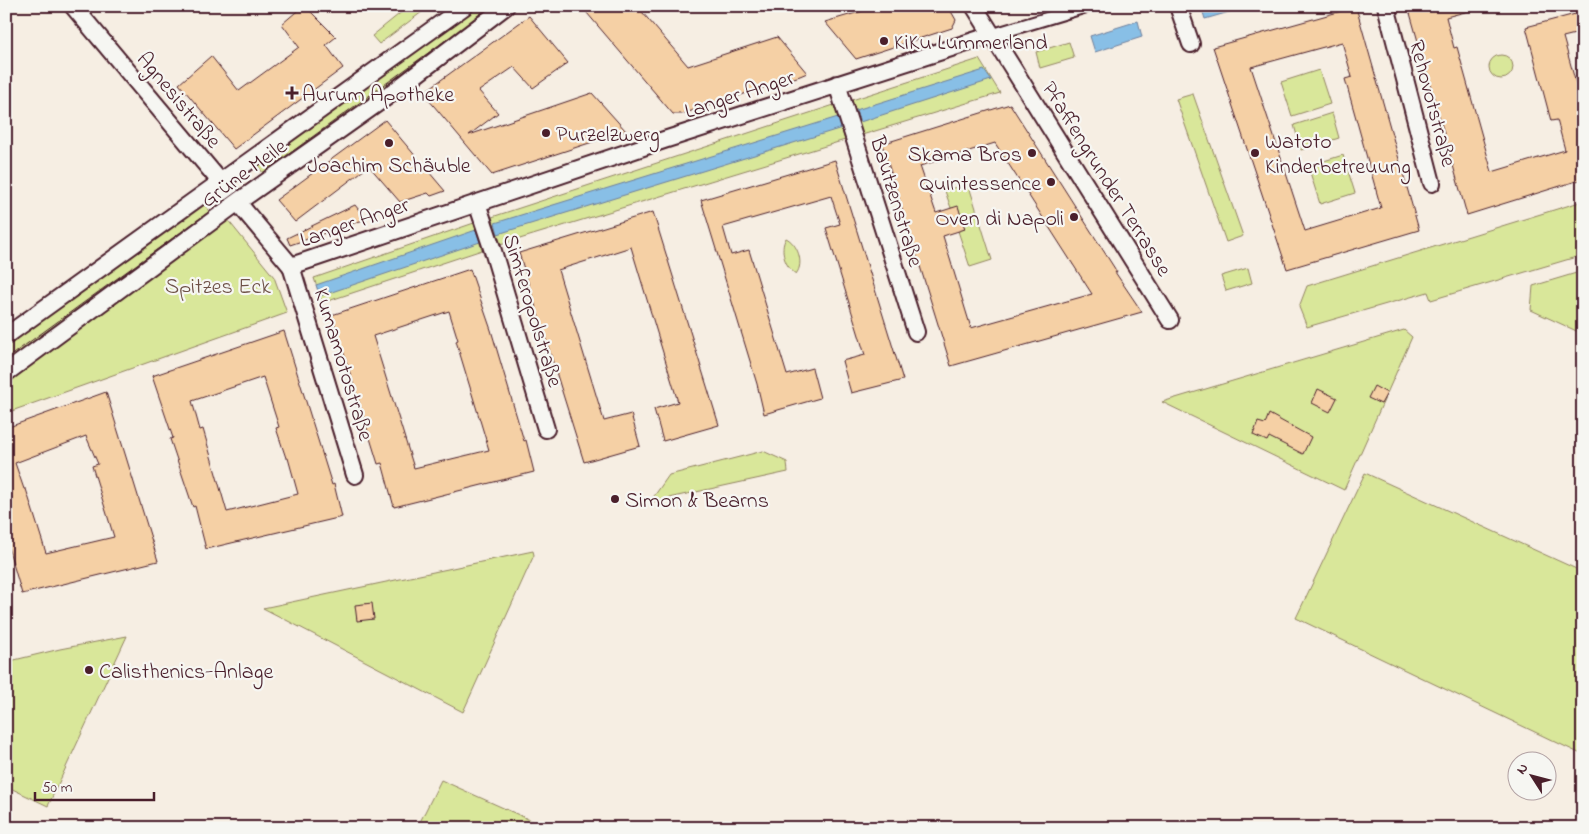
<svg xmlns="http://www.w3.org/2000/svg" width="1589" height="834" font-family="'Indie Flower',sans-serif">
	<rect width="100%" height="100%" fill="#f6eee3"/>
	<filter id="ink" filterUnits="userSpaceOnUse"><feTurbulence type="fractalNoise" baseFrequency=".02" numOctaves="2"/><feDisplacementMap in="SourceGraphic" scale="10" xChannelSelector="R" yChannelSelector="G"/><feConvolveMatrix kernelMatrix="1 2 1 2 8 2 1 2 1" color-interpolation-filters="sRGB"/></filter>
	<g filter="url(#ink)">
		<!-- green -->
		<path fill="#d9e79a" stroke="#928362" d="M409,6H430L379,44L372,36Z
			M474,6H500L266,177L257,165Z
			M1069,42L1074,58L1040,68L1036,52Z
			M1489 67a12 12 0 1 1 24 0a12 12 0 1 1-24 0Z
			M979,59L1000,93L862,135L852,100Z
			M1319,70L1330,104L1292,116L1281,82Z
			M1193,94L1243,236L1226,242L1176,99Z
			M834,105L845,140L500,245L492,217Z
			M1332,113L1339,138L1301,150L1294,125Z
			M1343,155L1355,193L1320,204L1308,166Z
			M968,183L992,260L970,267L958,231L965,229L958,207L951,208L945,191Z
			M1583,201V255L1431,300L1428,292L1307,327L1299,307L1307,286Z
			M202,202L215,217L6,367V343Z
			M227,219L274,277L287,313L6,413V378Z
			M474,223L482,250L322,303L314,278Z
			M786,238C797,243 805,263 796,274C785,267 779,250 786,238Z
			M1248,268L1252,283L1226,291L1221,276Z
			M1583,271V334L1531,310L1533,286Z
			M1404,330L1412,337L1344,490L1162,402Z
			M763,451L787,462L788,472L650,502L669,475Z
			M1365,473L1583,572V755L1296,618Z
			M533,551L534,555L463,712L263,608Z
			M127,636L48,806L6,786V662L60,649Z
			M441,780L548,828H417Z"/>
		<!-- water -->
		<path fill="#88bfe6" stroke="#6f7f9b" d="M1201,6H1250L1205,19Z
			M1138,21L1142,37L1095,52L1090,36Z
			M984,70L991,80L860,122L856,110Z
			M838,117L842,128L498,234L495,223Z
			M476,230L480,242L320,296L316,285Z"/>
		<!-- building -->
		<path fill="#f5d0a5" stroke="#4a1f2b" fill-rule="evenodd" d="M303,6H305L336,37L326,45L343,68L234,149L179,84L211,56L239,91L299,47L282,24Z
			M581,6H637L688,66L777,37L807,73L800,76L682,114H673Z
			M880,6H882L883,10L895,6H948L956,20L952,28L856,59L825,22Z
			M1408,6H1469V11L1446,17L1454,48L1457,47L1492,172L1565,150L1557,120L1551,121L1526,27L1583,12V32L1563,37L1583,109V179L1467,215Z
			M1356,7L1419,230L1287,269L1213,47ZM1342,42L1352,77L1345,79L1381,208L1305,231L1251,67Z
			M529,16L568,63L533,88L514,67L479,91L498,113L469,135L592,93L626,131L492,175L423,93Z
			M1010,104L1117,272H1115L1142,312L951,366L882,144ZM995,143L1092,294L971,328L943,236L965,229L958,206L936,213L920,166Z
			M385,120L445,191L431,196L428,193L400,202L369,166L295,222L276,200Z
			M835,160L903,380L851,393L842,361L865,355L826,228L840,224L831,196L723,227L731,255L749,250L787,375L812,368L820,398L764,414L757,384L701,200Z
			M355,205L366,219L290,245L287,238Z
			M653,212L719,425L663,441L654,409L678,402L631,247L558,270L604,421L631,414L640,446L584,462L519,253Z
			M470,269L491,330L524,441L526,440L534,472L394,507L382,463L378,464L332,315ZM449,311L458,340L456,341L489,450L414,468L373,336Z
			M284,331L332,485L334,484L342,517L206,549L195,506L193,507L170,439L173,438L152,376ZM263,377L279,427L276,428L286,458H288L298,494L227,512L203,429L200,430L192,401Z
			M1374,386L1387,393L1381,404L1368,398Z
			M1318,389L1337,398L1330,412L1312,403Z
			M106,392L158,561L22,594L6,540V428ZM86,436L98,464L92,466L114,537L46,553L26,489H24L15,463Z
			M1269,414L1311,437L1303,454L1269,437L1267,441L1253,435L1258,422L1265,424Z
			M372,603L374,619L357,621L355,605Z"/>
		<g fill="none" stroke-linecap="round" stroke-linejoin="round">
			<!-- pedestrian casing -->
			<g stroke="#4a1f2b" stroke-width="15">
				<path id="pedestrian" d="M992,35L1088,6"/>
			</g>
			<!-- minor casing -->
			<g stroke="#4a1f2b" stroke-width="20">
				<path id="minor" d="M73,6L291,266L355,475
					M974,6L1170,320
					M1178,6L1191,44
					M1386,6L1432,183
					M837,84L916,332
					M477,203L493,251L546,429
					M291,266L664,140L992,35
					M6,336L465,6
					M6,373L238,202L392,93L506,6"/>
			</g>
			<!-- pedestrian -->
			<use href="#pedestrian" stroke="#f6f6f2" stroke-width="11"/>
			<!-- minor -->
			<use href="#minor" stroke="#f6f6f2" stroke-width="16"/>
			<!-- tram -->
			<path stroke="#4a1f2b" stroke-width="1" d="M6,359L493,6"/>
		</g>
	</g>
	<!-- markers -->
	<g fill="#4a1f2b" stroke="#f6f6f2" stroke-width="2">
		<circle cx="884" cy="41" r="5"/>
		<path d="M289.5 85.5h5v5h5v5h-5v5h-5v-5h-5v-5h5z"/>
		<circle cx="546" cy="133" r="5"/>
		<circle cx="389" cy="143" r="5"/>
		<circle cx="1032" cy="153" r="5"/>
		<circle cx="1255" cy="153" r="5"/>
		<circle cx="1051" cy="182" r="5"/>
		<circle cx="1074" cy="217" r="5"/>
		<circle cx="615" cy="499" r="5"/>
		<circle cx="89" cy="670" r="5"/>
	</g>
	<g text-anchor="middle" stroke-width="4.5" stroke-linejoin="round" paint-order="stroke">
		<!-- poi labels -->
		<g font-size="22" fill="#4a1f2b" stroke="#f6f6f2" text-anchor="start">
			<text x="894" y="49">KiKu Lummerland</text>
			<text x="302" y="101">Aurum Apotheke</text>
			<text x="556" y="141">Purzelzwerg</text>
			<text x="1265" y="148">Watoto<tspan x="1265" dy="25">Kinderbetreuung</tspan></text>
			<text x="1022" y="161" text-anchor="end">Skama Bros</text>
			<text x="389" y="172" text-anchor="middle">Joachim Schäuble</text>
			<text x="1041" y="190" text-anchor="end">Quintessence</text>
			<text x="1064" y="225" text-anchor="end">Oven di Napoli</text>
			<text x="625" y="507">Simon &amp; Bearns</text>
			<text x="99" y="678">Calisthenics-Anlage</text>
		</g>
		<!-- street labels -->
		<g font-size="22" fill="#4a1f2b" stroke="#f6f6f2">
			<text transform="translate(739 93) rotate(-18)" y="8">Langer Anger</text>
			<text transform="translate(180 99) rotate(50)" y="8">Agnesistraße</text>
			<text transform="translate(1434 103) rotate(75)" y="8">Rehovotstraße</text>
			<text transform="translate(243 172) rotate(-36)" y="8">Grüne Meile</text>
			<text transform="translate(1108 178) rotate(58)" y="8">Pfaffengrunder Terrasse</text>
			<text transform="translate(898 201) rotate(73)" y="8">Bautzenstraße</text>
			<text transform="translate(354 221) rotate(-19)" y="8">Langer Anger</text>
			<text transform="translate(534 310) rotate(73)" y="8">Simferopolstraße</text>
			<text transform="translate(345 364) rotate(73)" y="8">Kumamotostraße</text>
		</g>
		<!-- park labels -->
		<g font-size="22" fill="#6e5147" stroke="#f6f6f2">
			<text x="218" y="293">Spitzes Eck</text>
		</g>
	</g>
	<!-- margin -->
	<rect width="1589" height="834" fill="none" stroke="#f6f6f2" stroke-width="25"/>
	<rect x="12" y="12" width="1564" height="809" fill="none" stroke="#4a1f2b" stroke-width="2" filter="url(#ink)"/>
	<!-- north arrow -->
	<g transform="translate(1532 776) rotate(306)"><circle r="24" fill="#f6f6f2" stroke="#b1a0a2"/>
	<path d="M0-4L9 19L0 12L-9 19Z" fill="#4a1f2b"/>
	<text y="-8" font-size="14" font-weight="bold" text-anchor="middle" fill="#4a1f2b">N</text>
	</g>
	<!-- scale -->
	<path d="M35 792v8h119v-8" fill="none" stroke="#4a1f2b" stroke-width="2.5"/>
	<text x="42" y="792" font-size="15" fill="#4a1f2b" stroke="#f6f6f2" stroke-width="4" paint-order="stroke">50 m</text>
</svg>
